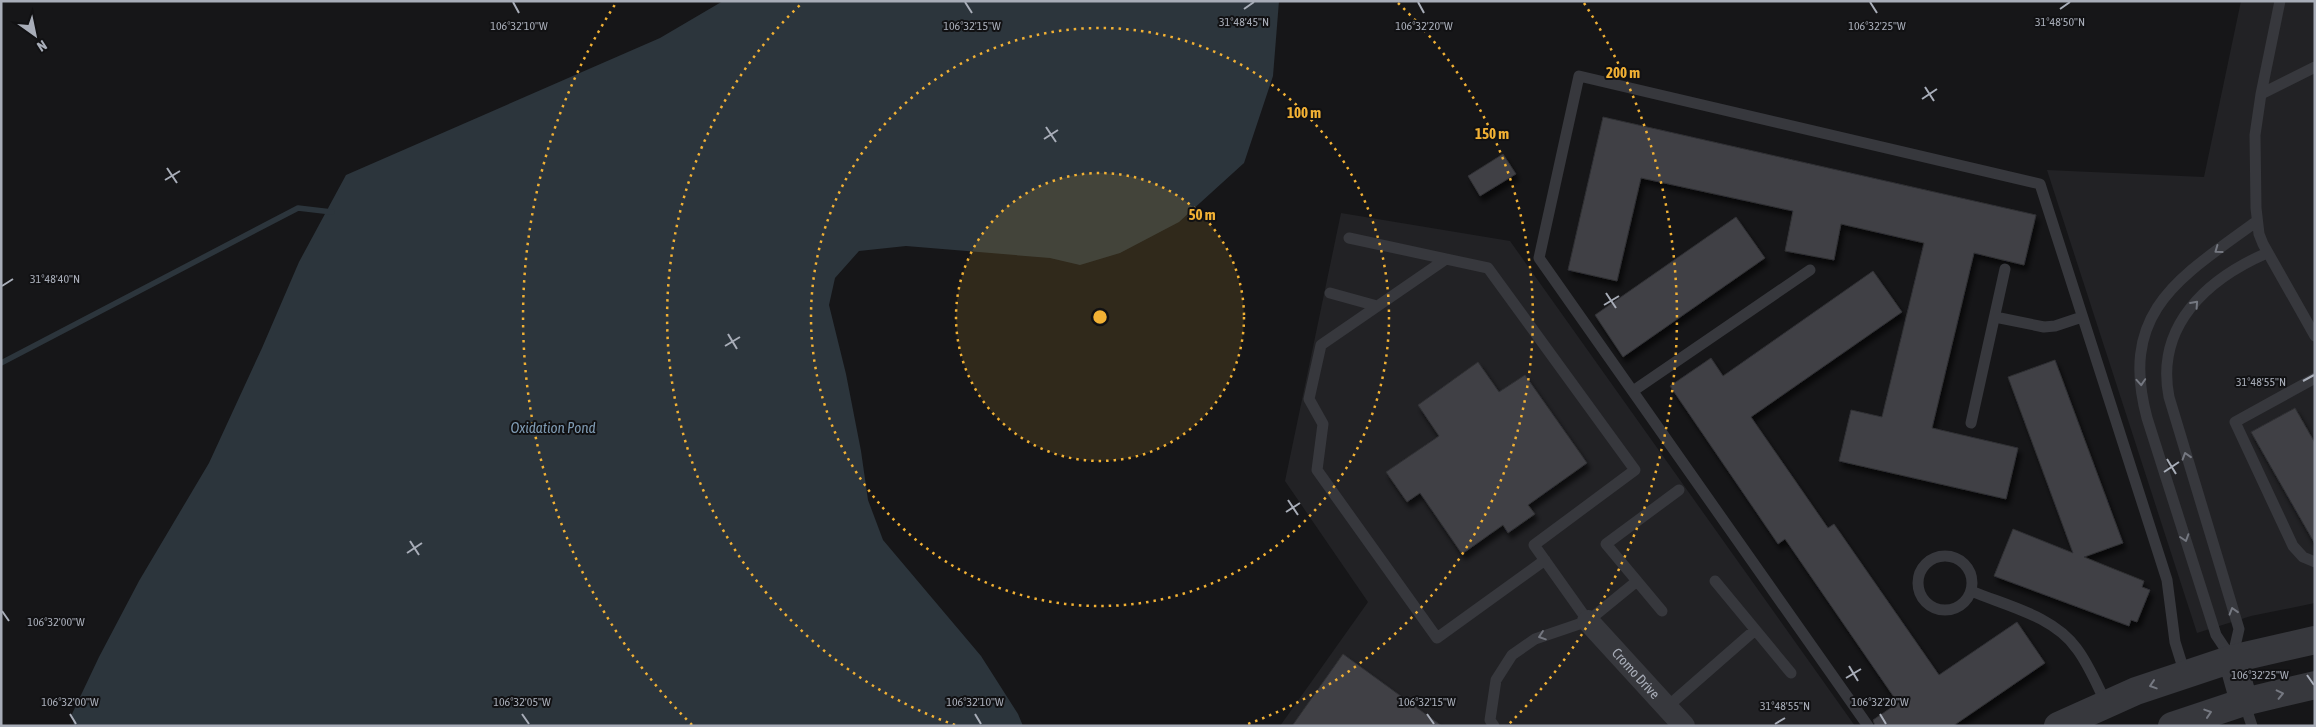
<svg xmlns="http://www.w3.org/2000/svg" width="2316" height="727" font-family="'Asap Condensed',sans-serif">
	<defs>
		<filter id="shadow"><feDropShadow dx="3" dy="5.5" stdDeviation="2.5" flood-color="#0009"/></filter>
	</defs>
	<rect width="100%" height="100%" fill="#161618"/>
	<!-- built -->
	<path fill="#222225" d="M2241,1H2315V603L2251,616L2197,633L2047,170L2204,177Z
		M1341,213L1510,241L1855,726H1280L1368,602L1285,481Z"/>
	<!-- water -->
	<path fill="#2c353c" d="M723,1H1279L1273,76L1244,163L1179,222L1120,253L1080,265L1050,258L906,246L859,251L835,278L829,305L846,374L861,451L868,500L883,540L981,656L1018,714L1023,726H74L72,714L99,657L139,581L209,463L262,348L299,262L346,175L660,38Z"/>
	<g fill="none" stroke-linecap="round" stroke-linejoin="round">
		<!-- stream -->
		<path stroke="#2c353c" stroke-width="5.5" d="M1,363L298,208L332,212"/>
	</g>
	<!-- building -->
	<path fill="#404145" stroke="#303034" filter="url(#shadow)" d="M1603,117L2036,215L2024,265L1974,253L1932,428L2018,448L2006,499L1839,461L1851,410L1882,417L1924,243L1841,224L1834,260L1785,251L1793,211L1641,178L1617,281L1568,270Z
		M1503,154L1516,174L1480,196L1468,176Z
		M1736,217L1765,258L1623,357L1595,315Z
		M1873,271L1902,312L1751,417L1828,528L1834,524L1939,675L2017,622L2045,663L1953,726H1875L1873,720L1898,703L1785,539L1778,544L1670,386L1711,358L1723,376Z
		M2055,360L2123,543L2084,557L2144,581L2142,587L2150,590L2137,622L2131,620L2129,626L1994,576L2013,529L2073,553L2008,377Z
		M1478,362L1499,392L1525,375L1587,463L1528,505L1535,514L1508,533L1503,525L1462,554L1420,493L1407,502L1386,472L1439,436L1418,405Z
		M2295,408L2315,443V544L2251,432Z
		M1343,654L1442,726H1292Z"/>
	<g fill="none" stroke-linecap="round" stroke-linejoin="round">
		<!-- service -->
		<path stroke="#37383d" stroke-width="11" d="M2280,1L2261,94L2255,135L2256,208L2259,234L2263,244L2315,336
			M2261,94L2315,67
			M1349,238L1488,268L1635,470L1534,545L1588,621
			M1446,259L1321,345L1309,399L1323,424L1317,470L1437,638L1545,560
			M1330,293L1377,306
			M1995,317L2044,327L2055,326L2082,317
			M2315,378L2235,422L2293,546L2303,557L2315,562
			M1633,391L1810,270
			M1971,423L2005,269
			M1918 583a27 27 0 1 1 54 0a27 27 0 1 1-54 0Z
			M1715,581L1791,673
			M1971,591C2007,606 2054,616 2077,649C2089,665 2097,685 2106,703
			M1662,611L1606,544L1679,490
			M2232,659L2216,635L2147,418C2118,310 2181,277 2257,221
			M2232,659L2239,629L2169,397C2155,326 2207,279 2267,253
			M2244,702L2252,726
			M1667,707L1755,630
			M1494,726L1490,720L1496,680L1512,655L1535,639L1588,621L1637,581
			M1868,726L1539,258L1579,76L2040,184L2167,580L2175,642L2185,674"/>
		<!-- minor -->
		<path stroke="#37383d" stroke-width="22" id="s1" d="M1588,621L1684,726"/>
		<!-- tertiary -->
		<path stroke="#37383d" stroke-width="28" d="M2232,659L2244,702
			M2058,726L2136,691L2232,659L2315,640
			M2172,726L2244,702L2315,685"/>
	</g>
	<!-- one-way arrows -->
	<defs><path id="oneway-chevron" d="M-2-3.5L2.5 0L-2 3.5" fill="none" stroke-width="1.6" stroke-linecap="round" stroke-linejoin="round" transform="scale(1.25)"/></defs>
	<g stroke="#757881">
		<use href="#oneway-chevron" transform="translate(2218 250) rotate(144)"/>
		<use href="#oneway-chevron" transform="translate(2195 304) rotate(-48)"/>
		<use href="#oneway-chevron" transform="translate(2141 382) rotate(86)"/>
		<use href="#oneway-chevron" transform="translate(2186 456) rotate(-107)"/>
		<use href="#oneway-chevron" transform="translate(2185 538) rotate(72)"/>
		<use href="#oneway-chevron" transform="translate(2233 611) rotate(-107)"/>
		<use href="#oneway-chevron" transform="translate(1542 636) rotate(161)"/>
		<use href="#oneway-chevron" transform="translate(2153 685) rotate(162)"/>
		<use href="#oneway-chevron" transform="translate(2280 694) rotate(-13)"/>
		<use href="#oneway-chevron" transform="translate(2208 713) rotate(-18)"/>
	</g>
	<!-- ticks -->
	<path fill="none" stroke="#a8adb8" stroke-width="2" d="M513,2L519,13M965,2L972,13M1418,2L1424,13M1870,2L1877,13M1244,9L1254,2M2060,9L2070,2M1925,87L1934,101M1922,99L1937,89M1046,127L1056,142M1044,139L1058,130M167,168L177,183M165,180L180,171M2,286L13,279M1606,293L1616,308M1604,305L1619,296M728,334L737,349M725,346L740,337M2303,381L2314,375M2167,459L2176,474M2164,472L2179,462M1288,500L1298,515M1286,512L1300,503M410,541L419,555M407,553L422,543M2,611L9,621M1849,666L1858,681M2307,675L2314,685M1846,678L1861,669M70,714L76,724M522,714L529,724M975,714L981,724M1427,714L1434,724M1880,714L1886,724M1775,724L1785,718"/>
	<!-- distance rings -->
	<circle cx="1100" cy="317" r="144" fill="#f2b134" fill-opacity=".12"/>
	<g fill="none" stroke="#f2b134" stroke-width="2.5" stroke-dasharray="2.5 5">
		<circle cx="1100" cy="317" r="144"/>
		<circle cx="1100" cy="317" r="289"/>
		<path d="M955 725A433 433 0 0 1 802 3M1398 3A433 433 0 0 1 1245 725"/>
		<path d="M692 725A577 577 0 0 1 616 3M1584 3A577 577 0 0 1 1508 725"/>
	</g>
	<g text-anchor="middle" stroke-width="4" stroke-linejoin="round" paint-order="stroke">
		<!-- street labels -->
		<g font-size="14" fill="#a8adb8" stroke="#111113">
			<text dy="5" stroke="none"><textPath href="#s1" startOffset="71">Cromo Drive</textPath></text>
		</g>
		<!-- water labels -->
		<g font-size="15" font-style="italic" fill="#7f9bb3" stroke="#111113">
			<text x="553" y="433">Oxidation Pond</text>
		</g>
	</g>
	<g font-size="12" text-anchor="middle" fill="#a8adb8" stroke="#111113" stroke-width="4" stroke-linejoin="round" paint-order="stroke">
		<text x="1244" y="26">31°48'45"N</text>
		<text x="2060" y="26">31°48'50"N</text>
		<text x="519" y="30">106°32'10"W</text>
		<text x="972" y="30">106°32'15"W</text>
		<text x="1424" y="30">106°32'20"W</text>
		<text x="1877" y="30">106°32'25"W</text>
		<text x="55" y="283">31°48'40"N</text>
		<text x="2261" y="386">31°48'55"N</text>
		<text x="56" y="626">106°32'00"W</text>
		<text x="2260" y="679">106°32'25"W</text>
		<text x="70" y="706">106°32'00"W</text>
		<text x="522" y="706">106°32'05"W</text>
		<text x="975" y="706">106°32'10"W</text>
		<text x="1427" y="706">106°32'15"W</text>
		<text x="1880" y="706">106°32'20"W</text>
		<text x="1785" y="710">31°48'55"N</text>
	</g>
	<circle cx="1100" cy="317" r="8" fill="#f2b134" stroke="#111113" stroke-width="2.5"/>
	<g font-size="15" text-anchor="middle" font-weight="bold" fill="#f2b134" stroke="#111113" stroke-width="4" stroke-linejoin="round" paint-order="stroke">
		<text x="1623" y="78">200 m</text>
		<text x="1304" y="118">100 m</text>
		<text x="1492" y="139">150 m</text>
		<text x="1202" y="220">50 m</text>
	</g>
	<!-- border -->
	<rect width="2316" height="727" fill="none" stroke="#a8adb8" stroke-width="5"/>
	<!-- north arrow -->
	<g transform="translate(35 35) rotate(147)" stroke="#111113" stroke-width="4" paint-order="stroke">
	<path d="M0-4L9 19L0 12L-9 19Z" fill="#a8adb8"/>
	<text y="-8" font-size="14" font-weight="bold" text-anchor="middle" fill="#a8adb8">N</text>
	</g>
</svg>
